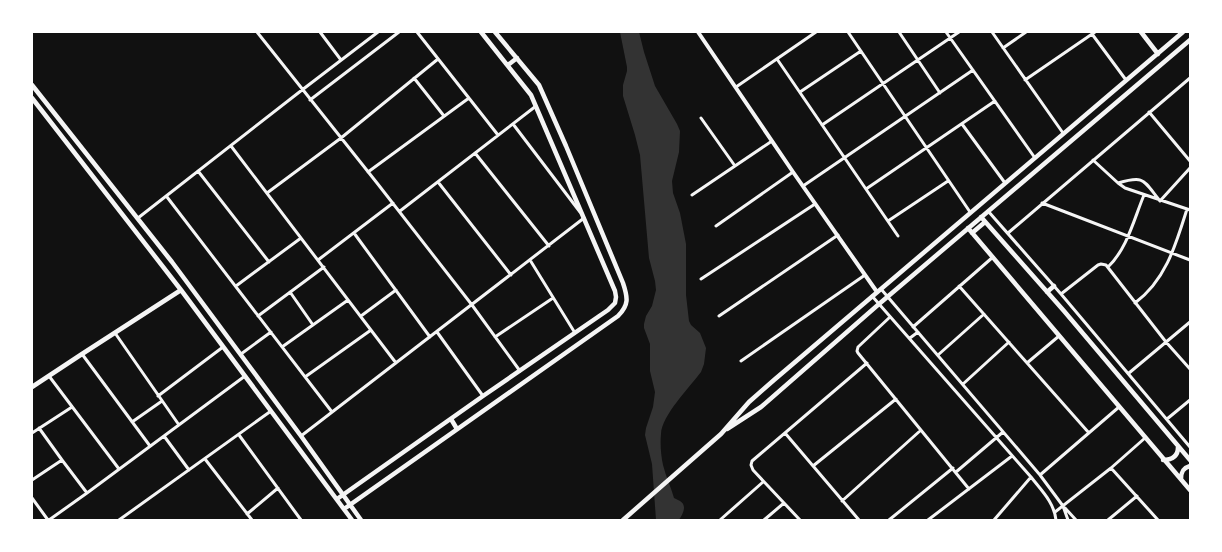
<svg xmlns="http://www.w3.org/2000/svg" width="1222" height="552" font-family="'Playfair Display',serif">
	<rect width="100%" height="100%" fill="#111"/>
	<!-- water -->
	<path fill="#333" d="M620,32H639L644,52L655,86L677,124L680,131L679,152L672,181L673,193L680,213L686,244V295L689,321L691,325L700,333L706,348L704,364L701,372C689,388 662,415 661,434C660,444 661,456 663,465C666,477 671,487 674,498C676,499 678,500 680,501C688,506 682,515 679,520H656L652,464L645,435L646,428L653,407L655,392L650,371V344L644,328V324L646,316L652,306L656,290L655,281L649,258L640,155L635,135L623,96V85L627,71V67Z"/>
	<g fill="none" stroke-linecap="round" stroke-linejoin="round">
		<!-- minor -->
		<path stroke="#f5f5f5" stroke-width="3" d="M257,32L377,183L472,305L520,371
			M320,32L341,60
			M417,32L498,135
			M848,32L970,212
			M899,32L940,93
			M946,32L1035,158
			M992,32L1063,133
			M1092,34L1126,80
			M1003,48L1026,32
			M777,59L898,236
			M414,78L444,116
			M1025,80L1095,32
			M736,87L816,32
			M800,92L861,51
			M310,100L399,32
			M1149,112L1190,161
			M701,118L735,166
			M513,124L580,212
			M962,124L1005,183
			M822,125L959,32
			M231,146L396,363
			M475,153L549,246
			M1093,160L1118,183L1125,188L1190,210
			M198,171L269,262
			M368,172L469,98
			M438,182L511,275
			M1118,183C1145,175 1143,180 1160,201L1190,168
			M803,186L973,70
			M866,189L995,101
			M267,193L341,138L438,59
			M692,195L772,141
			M167,197L332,412
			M1042,203L1190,260
			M400,211L536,106
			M988,211L1061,294L1190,447
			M138,218L302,90L378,32
			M888,221L948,181
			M716,226L793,172
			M354,233L430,337
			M1008,233L1190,78
			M318,260L393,203
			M530,260L575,333
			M1108,267C1127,249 1134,219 1144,195
			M701,279L815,204
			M236,286L301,238
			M959,286L1089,433
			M881,289L1040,475L1063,506L1068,520
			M290,292L313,325
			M1061,294L1098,265L1101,264L1106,265L1166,342L1190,369
			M872,296L1031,477C1041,490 1054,502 1056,520
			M1135,303C1166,280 1176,244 1187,209
			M258,316L324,267
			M361,316L396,290
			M719,316L838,235
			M890,317L858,347L857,351L858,353L969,489
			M913,327L993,257
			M437,332L483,396
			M115,333L179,425
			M495,337L553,298
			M910,338L918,332
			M282,347L348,300
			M82,354L150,446
			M241,354L271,332
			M938,355L984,314
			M741,361L865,275
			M1027,363L1059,336
			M1129,373L1190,322
			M49,376L119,469
			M305,377L371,330
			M963,384L1009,342
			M158,396L223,347
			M1167,419L1190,400
			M132,422L162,401
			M39,428L62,460
			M32,433L72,407
			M785,433L859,520
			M239,435L301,520
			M164,436L189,470
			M301,436L584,218
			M205,459L252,520
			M813,466L896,399
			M1111,468L1158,520
			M956,472L1003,432
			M1040,475L1119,407
			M32,480L62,460L87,493
			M32,498L48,520
			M842,501L921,430
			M1065,508L1076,520
			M1055,512L1111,468L1145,438
			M247,514L278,488
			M49,520L87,493L245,376
			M119,520L271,411
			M720,520L763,482
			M764,520L784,503
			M800,520L753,470L751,465L752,461L867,363
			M889,520L953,468
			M928,520L1012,456
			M994,520L1031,477
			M1108,520L1137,496"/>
		<!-- tertiary -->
		<path stroke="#f5f5f5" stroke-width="4" d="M698,32L793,172L877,292"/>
		<!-- secondary -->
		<path stroke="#f5f5f5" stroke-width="4.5" d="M1141,32L1158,54
			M508,65L517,58
			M32,85L172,262L301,436L361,520
			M32,98L181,290L352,520
			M981,217L1064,311L1190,460
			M968,228L1190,490
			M972,233L985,222
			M1047,292L1054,286
			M32,387L82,354L181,290
			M451,419L457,429
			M727,429L761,407L879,304L1190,40
			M1163,460C1173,460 1178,456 1178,447
			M1181,479C1181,472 1183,468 1190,466
			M337,499L483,396L608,310L615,303L616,297L615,291L531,95L481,32
			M344,509L618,316C629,305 628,298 623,283L566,146L539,85L495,32
			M623,520L721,434L749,402L774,380L1183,32"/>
	</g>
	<!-- border -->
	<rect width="1222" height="552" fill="none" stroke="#ffffff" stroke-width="66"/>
</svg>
